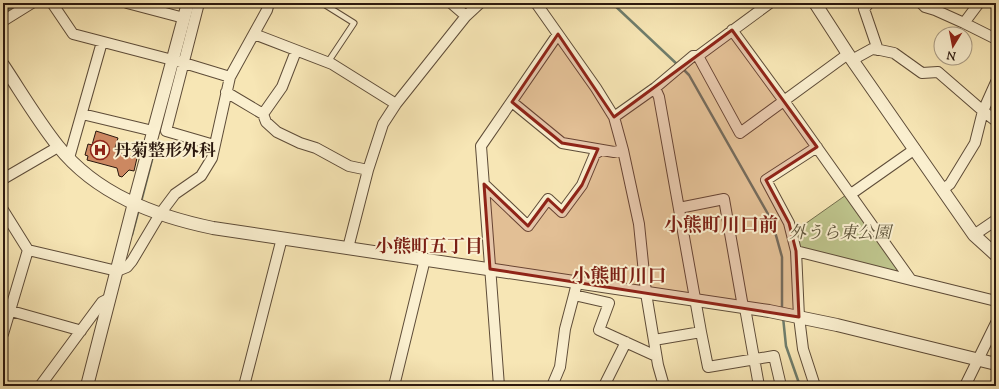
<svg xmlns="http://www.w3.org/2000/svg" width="999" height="389" font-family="'Sorts Mill Goudy','Noto Serif JP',serif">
	<rect width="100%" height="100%" fill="#f7e6b5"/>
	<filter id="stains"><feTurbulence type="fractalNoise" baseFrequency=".005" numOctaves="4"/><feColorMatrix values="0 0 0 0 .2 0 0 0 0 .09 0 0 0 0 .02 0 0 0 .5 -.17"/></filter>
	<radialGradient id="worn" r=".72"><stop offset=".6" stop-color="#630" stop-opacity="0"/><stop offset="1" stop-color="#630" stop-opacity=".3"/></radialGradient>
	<!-- green -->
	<path fill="#bec48c" stroke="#746e4d" d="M846,195L903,274L800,248L795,231Z"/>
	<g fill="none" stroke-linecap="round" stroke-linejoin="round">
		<!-- stream -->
		<path stroke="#6f7d6c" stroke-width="2.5" d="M612,3L679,66
			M3,13L19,3
			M683,69L689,75L772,221L782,257V310
			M141,202L153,156
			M132,235L139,209
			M783,317L786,346L800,386"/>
	</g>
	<!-- building -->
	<path fill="#cc8861" stroke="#2b180e" d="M96,131L118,138L114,151L137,158L134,171L129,170L122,177L119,176L117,168L87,160L88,156L85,155L88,144L92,145Z"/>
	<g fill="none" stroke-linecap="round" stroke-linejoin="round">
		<!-- service casing -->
		<g stroke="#5e4c38" stroke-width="7">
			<path id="service" d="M322,3L354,23L328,62"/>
		</g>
		<!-- minor casing -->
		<g stroke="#5e4c38" stroke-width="12">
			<path id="minor" d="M52,3L73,34L184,63L230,77
				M127,3L184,18
				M199,3L166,131L214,145
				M451,3L466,16
				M536,3L596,88L614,117L623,150L639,224L646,293L658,365L664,386
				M869,3L864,9L878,50
				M921,3L925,7L935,10
				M931,3L935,10L964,23L996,39
				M3,5L6,3
				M3,21L32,3
				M964,23L979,3
				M732,30L784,101L911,280L796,251L789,223L766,180L817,147
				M254,34L332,64L396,104
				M698,56L740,133L848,54
				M852,60L872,49L880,50L894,53L922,73L938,72L983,111L996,121
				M655,88L659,97L701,332L708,367L774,356L781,386
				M226,92L263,114L266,122L277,132L300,143L316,148L349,166L368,170
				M512,102L562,143L614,152L623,150
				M82,114L153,131
				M263,114L282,87L296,51
				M614,117L655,88L693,56H698L770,3
				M69,158L102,42
				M3,179L58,147
				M484,184L528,226L548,199L562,212L582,185L595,154L601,150
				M942,190L950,184L975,143L983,111L996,82
				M851,194L915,149
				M679,208L724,199L743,307
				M3,210L28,250L117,271L127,267L132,261L160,214L175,194L201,176L212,158L230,77L267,10L269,3
				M974,235L996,220
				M348,248L368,170L383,124L396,104L466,16L480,3
				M796,251L799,317L803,349L815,386
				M911,280L996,301
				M577,283L574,295L609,303L599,330L656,356
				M745,308L759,386
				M4,309L75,329L81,331
				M3,334L28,250
				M654,340L701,332
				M40,386L102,302L110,298
				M244,386L282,238
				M394,386L425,259
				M499,386L481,146L558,34
				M552,386L560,367L565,329L574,295
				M604,386L626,342
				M965,386L996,323"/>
		</g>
		<!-- tertiary casing -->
		<g stroke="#5e4c38" stroke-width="14">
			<path id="tertiary" d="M815,3L848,54L974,235L996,255
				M3,65C21,92 38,121 58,146C96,194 155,216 213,228L769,311L837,325L996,364
				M87,386L134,203L188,3"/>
		</g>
		<!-- service -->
		<use href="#service" stroke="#faefcf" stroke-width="5"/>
		<!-- minor -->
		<use href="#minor" stroke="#faefcf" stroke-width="10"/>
		<!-- tertiary -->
		<use href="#tertiary" stroke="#faefcf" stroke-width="12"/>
	</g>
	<!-- marked area -->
	<path fill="#8f2418" fill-opacity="0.2" stroke="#8f2418" stroke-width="3" stroke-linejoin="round" d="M732,30L817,147L766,180L789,223L796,251L799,317L490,269L484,184L528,226L548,199L562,212L582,185L598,149L562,143L512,102L558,34L614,117Z"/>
	<!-- icons -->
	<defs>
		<g id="hospital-ring" transform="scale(1)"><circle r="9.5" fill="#faefcf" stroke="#8f2418" stroke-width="1.5"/><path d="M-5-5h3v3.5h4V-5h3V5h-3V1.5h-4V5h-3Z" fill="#8f2418"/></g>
	</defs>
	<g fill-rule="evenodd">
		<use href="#hospital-ring" x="100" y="150"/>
	</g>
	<g text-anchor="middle" stroke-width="4" stroke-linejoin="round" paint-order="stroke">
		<!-- poi labels -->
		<g font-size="17" font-weight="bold" fill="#2b180e" stroke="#faefcf" text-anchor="start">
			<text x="114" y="156">丹菊整形外科</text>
		</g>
		<!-- park labels -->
		<g font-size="17" font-style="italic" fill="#5e543a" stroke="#faefcf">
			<text x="840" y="238">外うら東公園</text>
		</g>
		<!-- neighbourhood labels -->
		<g font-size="18" font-weight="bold" fill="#7a1f14" stroke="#faefcf">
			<text x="429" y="252">小熊町五丁目</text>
		</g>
		<!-- quarter labels -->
		<g font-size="19" font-weight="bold" fill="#7a1f14" stroke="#faefcf">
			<text x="721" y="231">小熊町川口前</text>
			<text x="619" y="282">小熊町川口</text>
		</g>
	</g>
	<!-- margin -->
	<rect width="999" height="389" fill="none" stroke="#f7e6b5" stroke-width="16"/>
	<rect x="4" y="4" width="991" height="381" fill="none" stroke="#2b180e" stroke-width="2"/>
	<rect x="8" y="8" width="983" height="373" fill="none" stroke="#2b180e"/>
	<!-- north arrow -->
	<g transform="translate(953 46) rotate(190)"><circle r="19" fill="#faefcf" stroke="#a79982"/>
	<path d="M0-3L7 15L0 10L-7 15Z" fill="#8f2418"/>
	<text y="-6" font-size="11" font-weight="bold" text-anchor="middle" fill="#2b180e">N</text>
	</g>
	<rect width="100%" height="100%" filter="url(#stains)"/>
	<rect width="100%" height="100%" fill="url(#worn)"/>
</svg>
